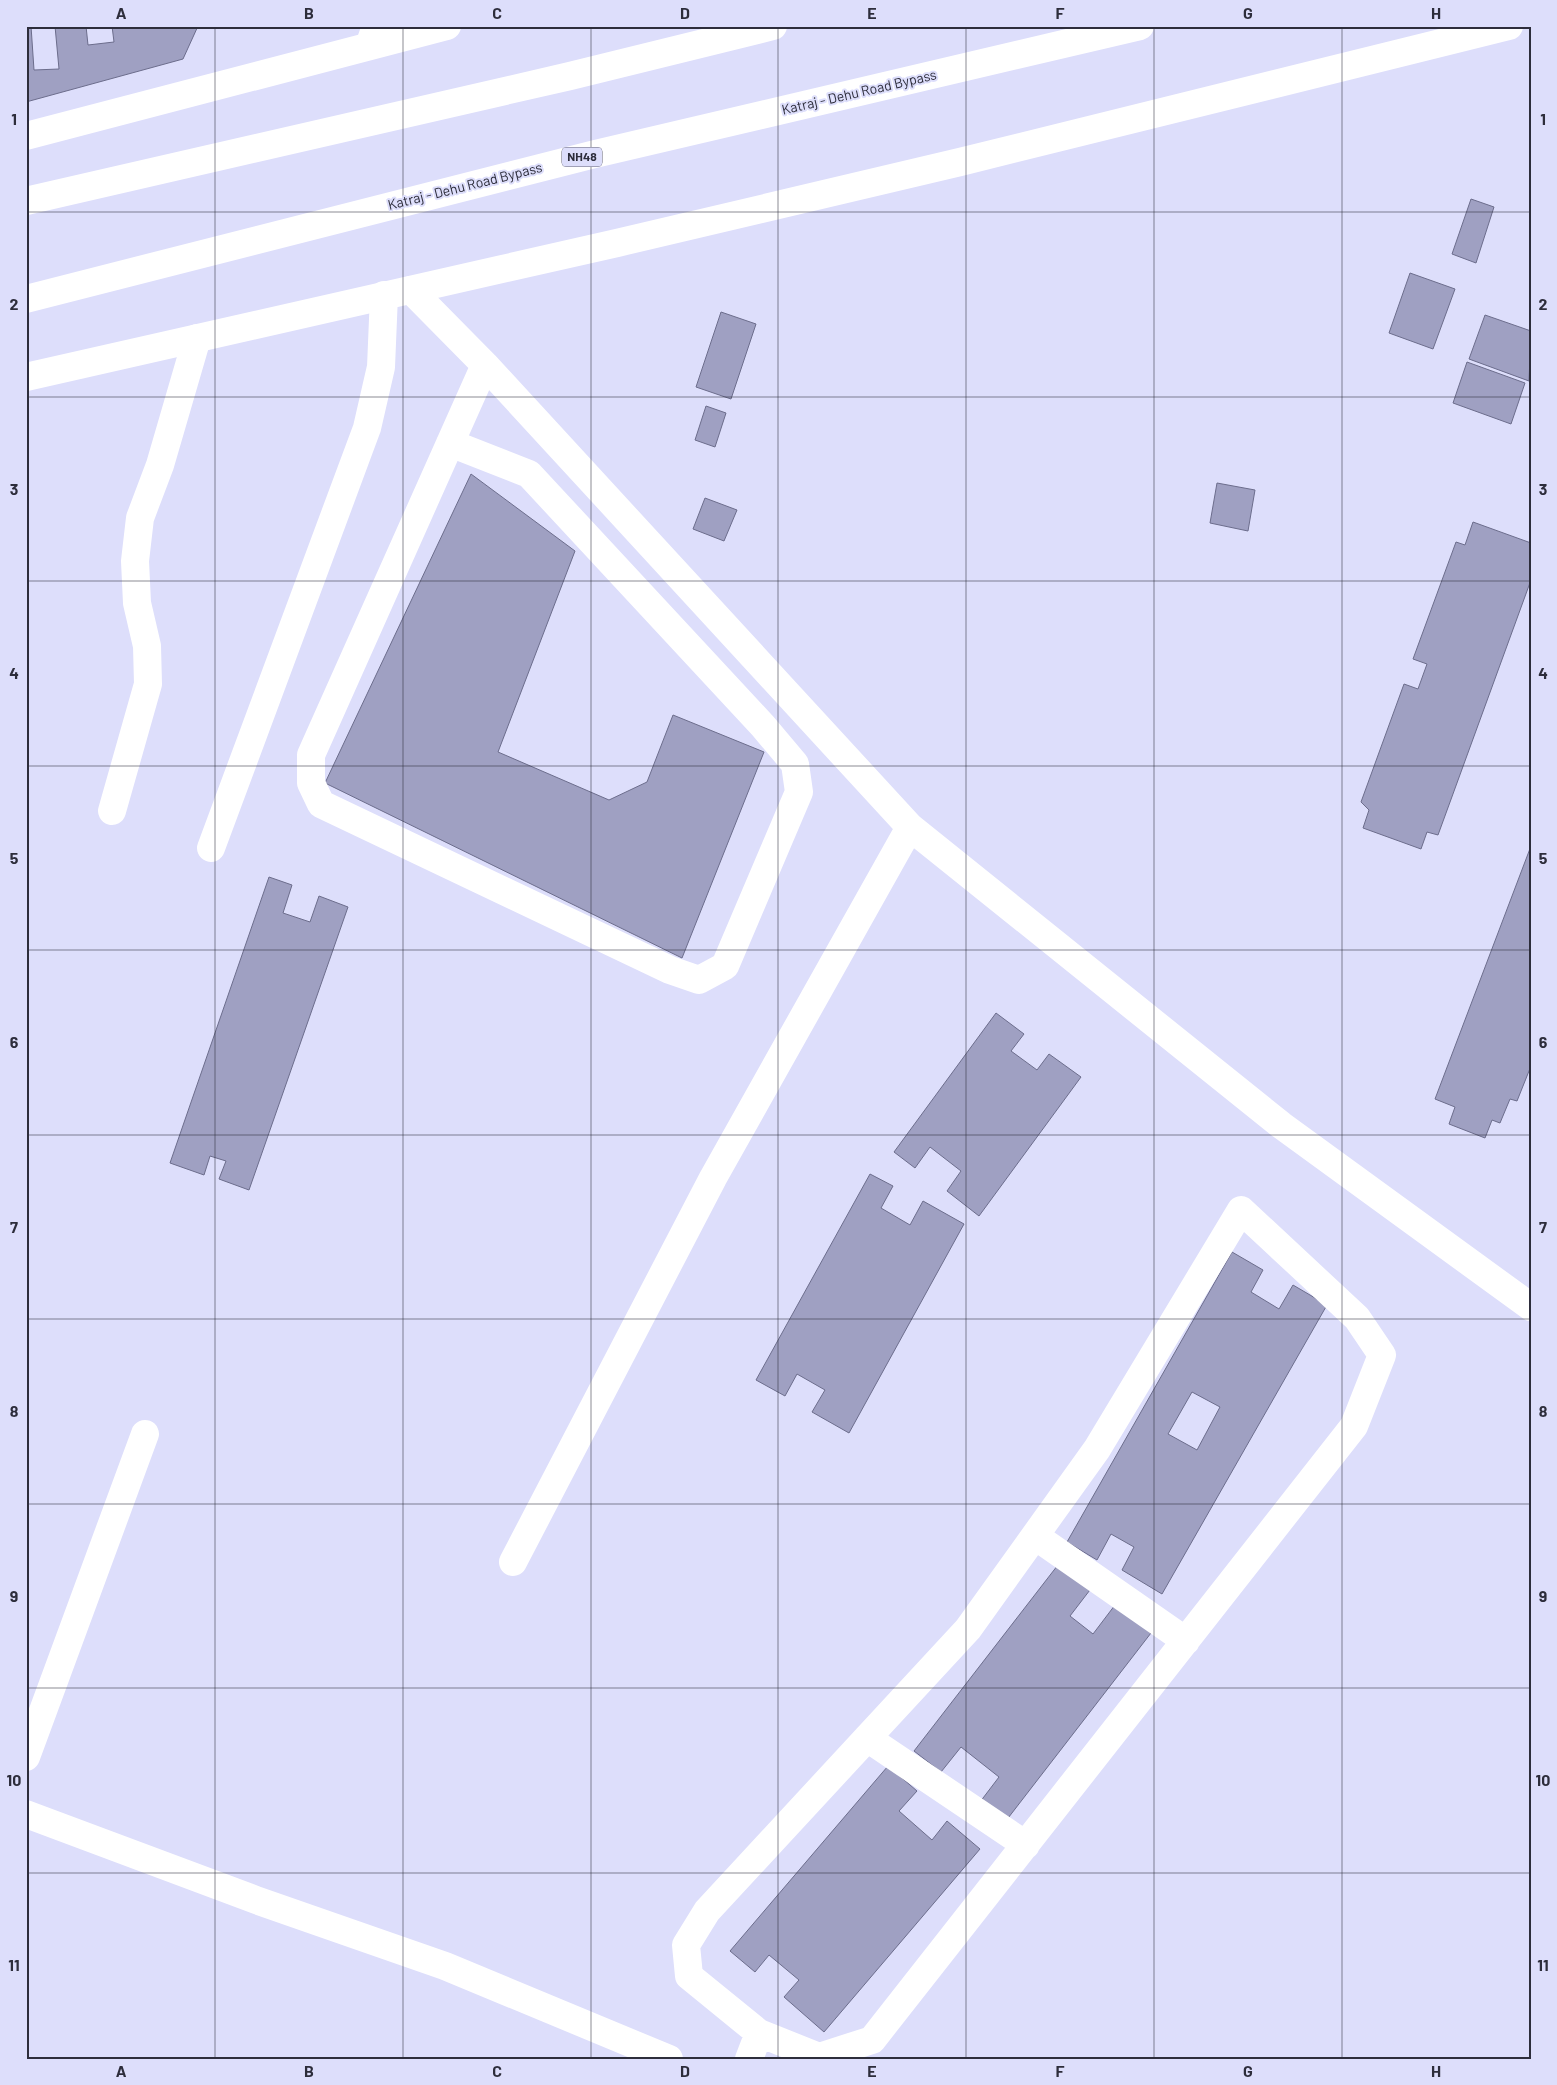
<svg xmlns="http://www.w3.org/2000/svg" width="1557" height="2085" font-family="Barlow,sans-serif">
	<rect width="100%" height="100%" fill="#dddefb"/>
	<!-- building -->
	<path fill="#9fa0c2" stroke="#6c6d8c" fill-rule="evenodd" d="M26,26H198L183,59L26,102Z
		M31,26H55L59,69L34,70Z
		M86,26H112L114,42L88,45Z
		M1471,199L1494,207L1476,263L1452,254Z
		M1410,273L1455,289L1433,349L1389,333Z
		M721,312L756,324L731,399L696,387Z
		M1485,315L1531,331L1529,381L1469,359Z
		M1467,362L1525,383L1511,424L1453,403Z
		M706,406L726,413L715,447L695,440Z
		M471,474L575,551L498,752L609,800L647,782L673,715L764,752L682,958L325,783Z
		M1217,483L1255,490L1248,531L1210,523Z
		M705,498L737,510L724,541L693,529Z
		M1473,522L1531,543V580L1438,835L1427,832L1421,849L1363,828L1369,810L1361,802L1404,684L1418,689L1427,664L1413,659L1456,542L1465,545Z
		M1531,846V1066L1517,1101L1510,1099L1500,1123L1492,1120L1485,1138L1449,1124L1455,1107L1435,1099Z
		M269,877L292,885L283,913L310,922L319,896L348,907L249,1190L219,1179L226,1161L210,1156L204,1175L170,1163Z
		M996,1013L1024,1034L1011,1051L1037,1070L1049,1054L1081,1077L979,1216L947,1191L961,1171L930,1147L915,1168L894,1152Z
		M870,1174L893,1186L881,1208L910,1225L923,1201L964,1224L849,1433L812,1412L825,1390L797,1374L785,1396L756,1380Z
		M1232,1252L1263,1270L1251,1292L1279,1309L1293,1285L1327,1305L1162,1594L1122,1570L1134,1547L1111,1534L1097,1560L1067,1542ZM1192,1392L1220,1407L1197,1450L1168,1434Z
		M1061,1561L1093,1586L1070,1616L1093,1634L1115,1605L1151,1633L1005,1822L980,1802L999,1777L961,1747L941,1772L914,1751Z
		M888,1766L917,1791L899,1811L932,1840L947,1821L980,1849L824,2032L784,1997L799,1980L769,1955L755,1972L730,1951Z"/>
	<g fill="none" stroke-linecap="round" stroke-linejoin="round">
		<!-- minor -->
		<path stroke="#fff" stroke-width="28" d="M369,46L376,26
			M411,290L485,365L910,827L1281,1125L1531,1307
			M450,443L529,474L763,726L795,764L799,792L725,966L699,980L670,970L321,804L311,783V755L485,365
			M112,811L148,684L147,646L137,603L135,561L140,518L160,465L197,338
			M211,848L367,428L381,367L384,295
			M1241,1210L1357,1318L1382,1355L1354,1426L872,2040L819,2057L759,2033L689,1976L686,1945L707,1911L968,1629L1097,1449Z
			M1035,1536L1186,1641
			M513,1562L713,1178L910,827
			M867,1738L1026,1845
			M26,1757L145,1434
			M26,1814L256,1900L445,1966L669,2059
			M749,2059L759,2033"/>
		<!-- major -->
		<path stroke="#fff" stroke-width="28" d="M26,136L447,26
			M26,377L617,243L960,162L1509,26"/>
		<!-- highway -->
		<path stroke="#fff" stroke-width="28" d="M26,201L570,76L773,26
			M26,299L595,154L1140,26"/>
	</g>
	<!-- grid -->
	<path fill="none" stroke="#2d2d3b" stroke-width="1" stroke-opacity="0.55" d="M215,26V2059M403,26V2059M591,26V2059M778,26V2059M966,26V2059M1154,26V2059M1342,26V2059M26,212H1531M26,397H1531M26,581H1531M26,766H1531M26,950H1531M26,1135H1531M26,1319H1531M26,1504H1531M26,1688H1531M26,1873H1531"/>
	<g text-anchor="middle" stroke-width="4" stroke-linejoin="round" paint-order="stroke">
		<!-- shield labels -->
		<rect fill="#dddefb" stroke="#626275" stroke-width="1" x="562" y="147.5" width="40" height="19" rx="4"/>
		<g font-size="12" font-weight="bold" fill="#2d2d3b">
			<text x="582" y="161">NH48</text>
		</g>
		<!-- street labels -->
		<g font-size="14" fill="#2d2d3b" stroke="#dddefb">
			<text transform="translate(859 92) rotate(-13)" y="5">Katraj - Dehu Road Bypass</text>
			<text transform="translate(465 186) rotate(-14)" y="5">Katraj - Dehu Road Bypass</text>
		</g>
	</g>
	<!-- border -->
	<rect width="1557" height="2085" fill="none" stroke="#dddefb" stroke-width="55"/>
	<rect x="28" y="28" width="1502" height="2030" fill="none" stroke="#2d2d3b" stroke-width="2"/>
	<g font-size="16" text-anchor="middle" font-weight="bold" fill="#2d2d3b">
		<text x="121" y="19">A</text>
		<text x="309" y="19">B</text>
		<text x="497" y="19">C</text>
		<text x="685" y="19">D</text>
		<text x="872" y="19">E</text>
		<text x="1060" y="19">F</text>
		<text x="1248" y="19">G</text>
		<text x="1436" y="19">H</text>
		<text x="14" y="125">1</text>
		<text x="1543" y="125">1</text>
		<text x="14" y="310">2</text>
		<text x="1543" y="310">2</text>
		<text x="14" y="495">3</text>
		<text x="1543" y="495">3</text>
		<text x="14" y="679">4</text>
		<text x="1543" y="679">4</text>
		<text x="14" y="864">5</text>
		<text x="1543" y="864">5</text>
		<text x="14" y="1048">6</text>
		<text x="1543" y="1048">6</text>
		<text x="14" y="1233">7</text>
		<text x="1543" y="1233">7</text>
		<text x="14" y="1417">8</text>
		<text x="1543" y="1417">8</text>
		<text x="14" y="1602">9</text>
		<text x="1543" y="1602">9</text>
		<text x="14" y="1786">10</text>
		<text x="1543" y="1786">10</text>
		<text x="14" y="1971">11</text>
		<text x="1543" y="1971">11</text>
		<text x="121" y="2077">A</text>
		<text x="309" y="2077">B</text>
		<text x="497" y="2077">C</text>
		<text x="685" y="2077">D</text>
		<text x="872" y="2077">E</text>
		<text x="1060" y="2077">F</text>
		<text x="1248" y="2077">G</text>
		<text x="1436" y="2077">H</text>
	</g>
</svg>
